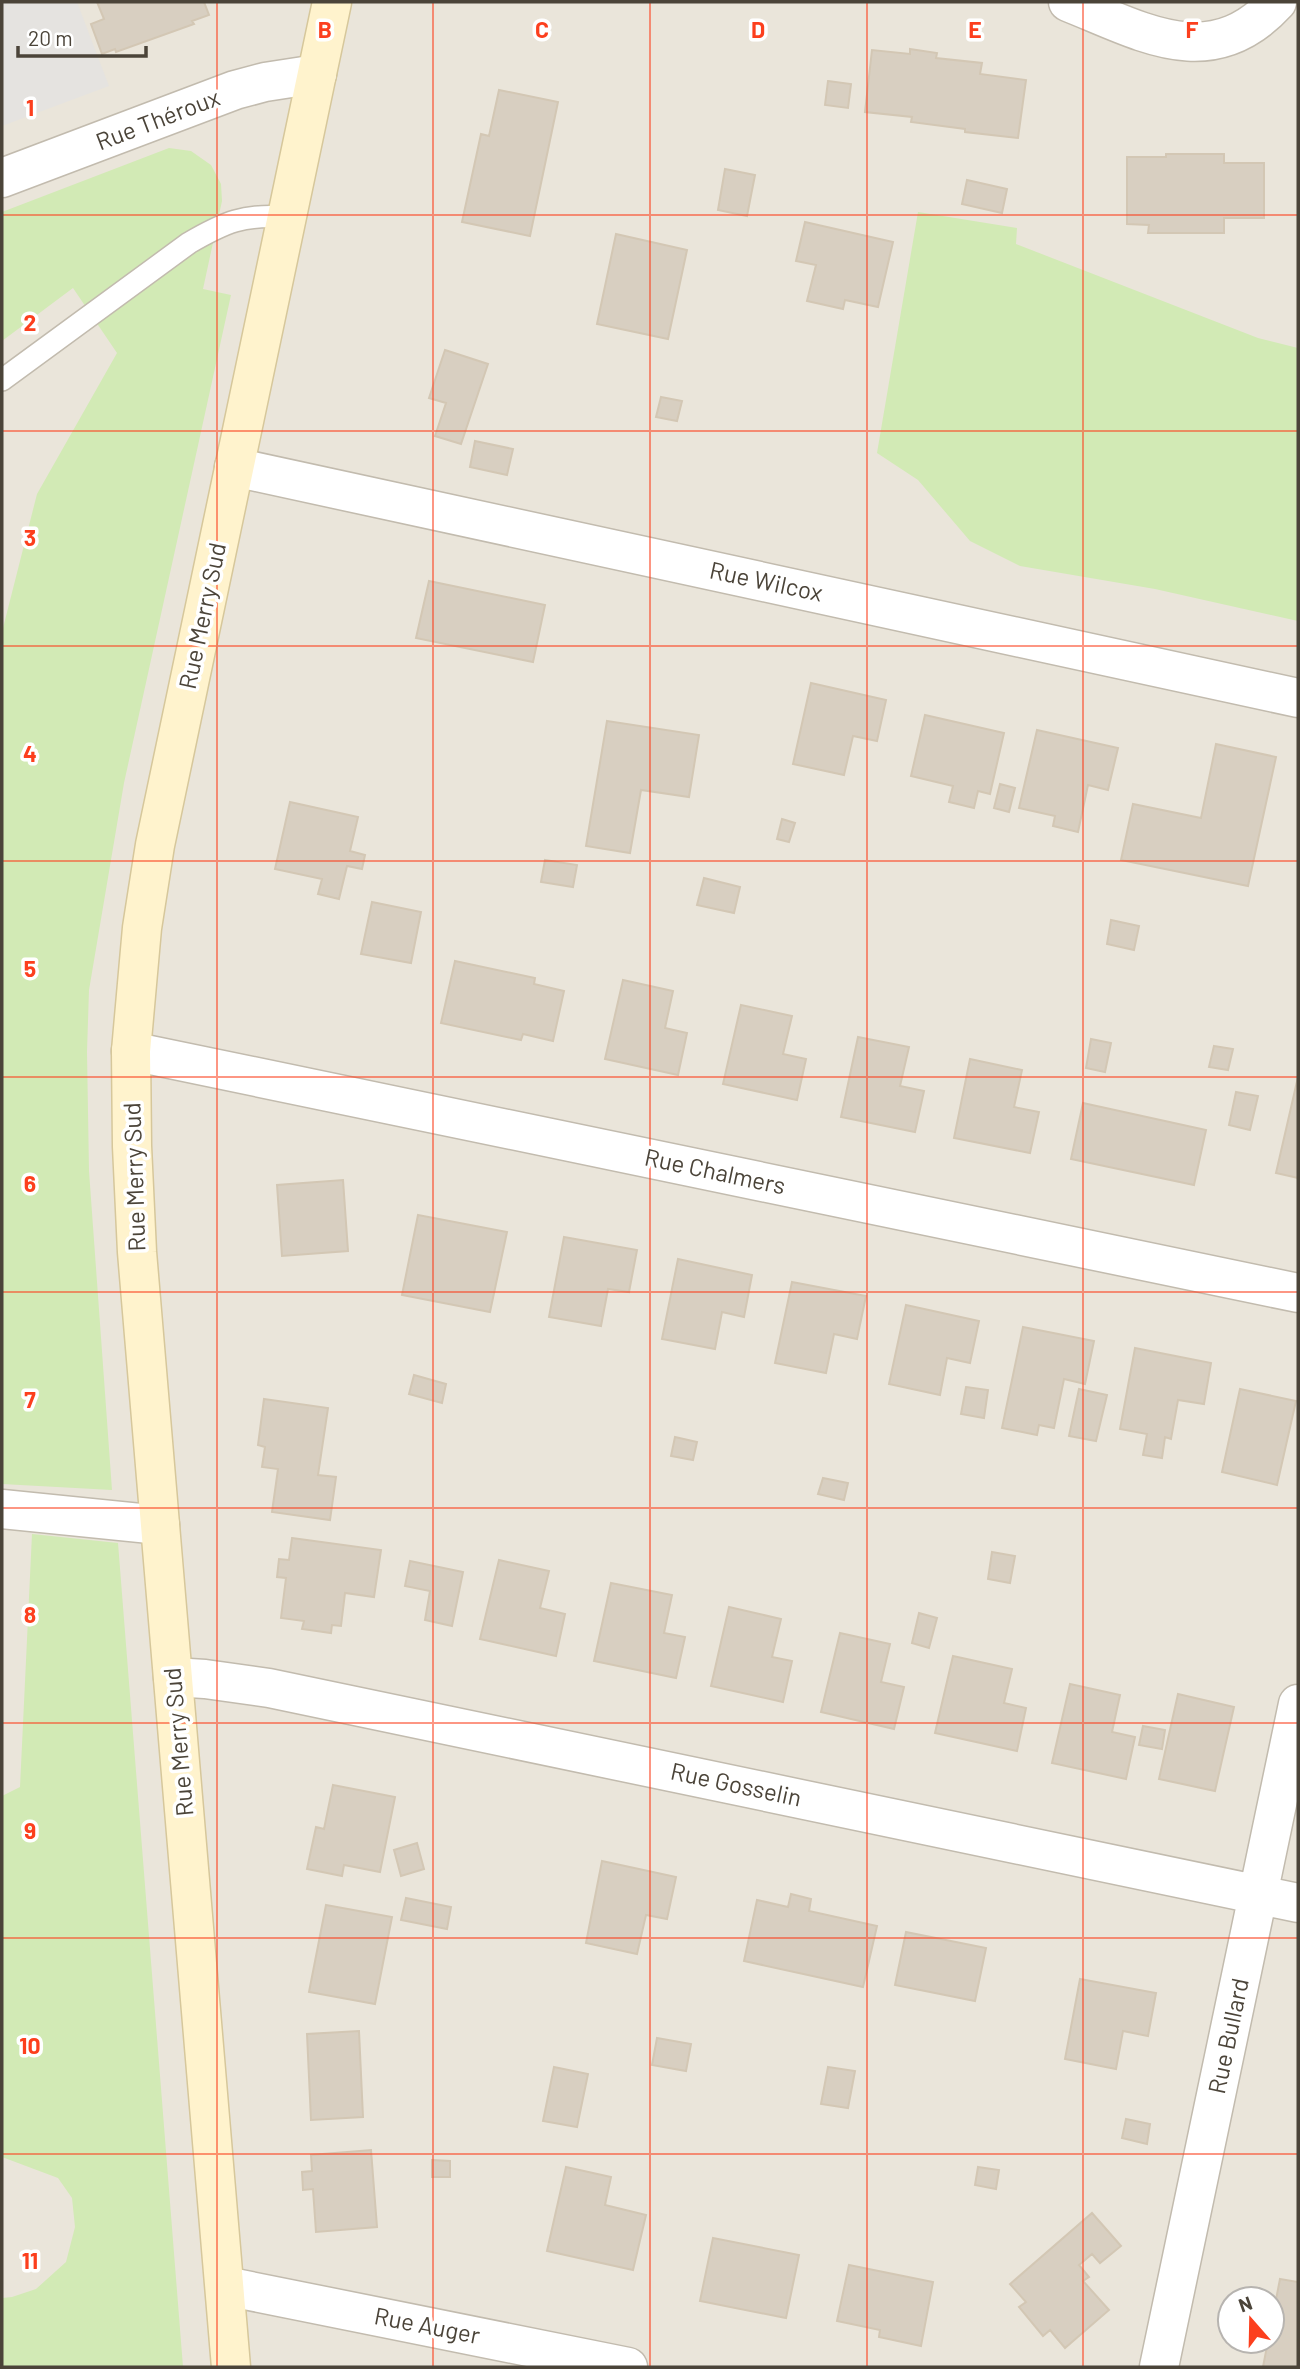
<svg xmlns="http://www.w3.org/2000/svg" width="1300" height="2369" font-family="Barlow,sans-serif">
	<rect width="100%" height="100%" fill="#f6f3ec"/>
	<!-- residential -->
	<path fill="#eae5da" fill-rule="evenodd" d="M2,2H1298V2367H2ZM1230,2299H1272V2341H1230Z"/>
	<!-- green -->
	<path fill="#d2eab5" d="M169,148L191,151L211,165L221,184L222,201L203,289L231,295L124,783L89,990L87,1052L89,1171L112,1490L2,1484V632L37,494L117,353L73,288L2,341V212Z
		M918,212L1017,228L1016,244L1258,338L1298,348V621L1155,589L1020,566L970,541L918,480L877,453Z
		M32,1534L118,1543L183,2367H2V2298L12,2297L36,2289L66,2262L75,2227L72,2198L58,2178L2,2157V1796L20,1787Z"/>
	<!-- parking -->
	<path fill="#e5e3e0" d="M2,2H77L109,86L2,126Z"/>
	<!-- building -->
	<path fill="#d8cfc1" stroke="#d3c7b4" stroke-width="2" d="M97,2H204L209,15L192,21L194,24L116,52L115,49L102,54L91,24L104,19Z
		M910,49L937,53L936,58L982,63L980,74L1026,80L1018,138L965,132V129L911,122L912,117L865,112L872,50L910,54Z
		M828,81L851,84L848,108L825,105Z
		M499,90L558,102L530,236L462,222L481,134L489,136Z
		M1166,154H1224V163H1264V218H1224V233H1148L1149,225L1127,224V157H1166Z
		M725,169L755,175L747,216L718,210Z
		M967,180L1007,189L1002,213L962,204Z
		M805,222L893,242L878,307L845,300L843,309L807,301L816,265L796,261Z
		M616,234L687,250L668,339L597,324Z
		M445,350L488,364L461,444L435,436L446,403L429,398Z
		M661,397L682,401L677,421L656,417Z
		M475,441L513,449L507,475L470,467Z
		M429,581L545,605L533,662L416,638Z
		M811,683L886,700L877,741L853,736L844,775L793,764Z
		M925,715L1004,733L990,794L978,791L974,808L949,802L953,786L911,776Z
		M607,721L699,735L689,797L641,790L630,853L586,846Z
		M1037,730L1118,748L1108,790L1088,785L1078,832L1053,826L1055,816L1019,808Z
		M1216,744L1276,757L1248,886L1121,860L1133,804L1201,818Z
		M1000,784L1015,788L1009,812L994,808Z
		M290,802L358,817L350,851L365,855L362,869L347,866L339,899L318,894L322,879L275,869Z
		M782,819L795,823L789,842L777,839Z
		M545,860L577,865L573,887L541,882Z
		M704,878L740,887L734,913L697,905Z
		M372,902L421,912L411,963L361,954Z
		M1111,920L1139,926L1134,950L1107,944Z
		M455,961L535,978L534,984L564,991L553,1041L523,1034L521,1040L441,1023Z
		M623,980L673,991L665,1028L687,1033L678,1075L605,1059Z
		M741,1005L792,1016L783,1054L806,1059L797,1100L723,1084Z
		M858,1037L909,1047L900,1086L924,1091L915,1132L841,1117Z
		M1091,1039L1111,1043L1105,1072L1086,1068Z
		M1214,1046L1233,1049L1228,1070L1209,1067Z
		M970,1059L1022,1070L1014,1107L1039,1112L1030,1153L954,1138Z
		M1298,1077V1178L1276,1173Z
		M1236,1092L1258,1096L1250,1130L1229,1125Z
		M1083,1103L1206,1130L1194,1185L1071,1159Z
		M343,1180L348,1251L282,1256L277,1185Z
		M418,1215L507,1232L490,1312L402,1295Z
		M564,1237L637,1250L629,1292L608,1289L601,1326L549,1317Z
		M678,1259L752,1275L744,1317L722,1312L715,1349L662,1339Z
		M792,1282L866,1296L857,1339L834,1334L826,1373L775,1363Z
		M906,1305L979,1321L970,1363L947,1358L940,1395L889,1384Z
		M1023,1327L1094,1341L1085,1384L1064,1379L1054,1428L1039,1425L1037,1435L1002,1428Z
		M1135,1348L1211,1363L1204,1404L1178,1400L1171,1439L1165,1437L1162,1458L1143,1455L1147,1434L1120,1429Z
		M414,1375L446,1384L442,1403L409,1394Z
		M966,1387L988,1390L984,1418L961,1414Z
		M1079,1389L1107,1395L1096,1441L1069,1436Z
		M1240,1389L1296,1401L1277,1485L1222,1472Z
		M264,1399L328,1408L318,1475L336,1477L330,1520L272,1512L278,1469L262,1467L265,1447L258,1445Z
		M675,1437L697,1442L693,1460L671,1456Z
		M823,1478L848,1483L844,1500L818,1494Z
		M292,1538L381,1550L374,1597L345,1593L341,1626L332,1625L331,1633L302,1629L304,1621L281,1618L286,1578L277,1577L279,1559L289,1560Z
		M992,1552L1015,1556L1010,1583L988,1579Z
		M499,1560L549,1571L540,1608L565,1614L556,1656L480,1639Z
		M410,1561L463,1572L452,1626L425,1620L430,1591L405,1586Z
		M611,1583L672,1595L664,1633L685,1637L676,1678L594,1661Z
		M729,1607L781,1619L772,1657L792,1661L783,1702L711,1686Z
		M919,1613L937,1618L929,1648L912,1643Z
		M840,1633L890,1644L881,1682L904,1687L894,1729L821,1712Z
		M953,1656L1012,1669L1004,1703L1026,1708L1017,1751L935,1733Z
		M1070,1684L1120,1695L1112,1732L1135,1737L1126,1779L1052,1763Z
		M1178,1694L1234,1707L1215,1791L1159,1779Z
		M1143,1726L1165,1730L1162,1749L1139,1745Z
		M333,1785L395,1797L380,1872L344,1865L342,1876L307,1869L316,1827L324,1829Z
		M417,1843L424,1869L401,1876L394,1850Z
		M602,1861L676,1877L667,1919L646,1915L637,1954L586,1943Z
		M791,1894L811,1899L809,1911L877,1926L863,1987L744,1961L757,1900L788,1907Z
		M406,1898L451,1907L447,1929L401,1920Z
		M326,1905L392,1917L375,2004L309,1992Z
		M906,1932L986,1948L975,2001L895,1985Z
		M1080,1979L1156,1993L1148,2036L1123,2031L1116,2069L1065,2059Z
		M359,2031L363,2117L311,2120L307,2034Z
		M657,2038L691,2044L686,2071L652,2065Z
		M554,2067L588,2074L577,2127L543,2121Z
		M828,2067L855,2071L848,2108L821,2104Z
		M1126,2119L1150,2124L1147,2144L1122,2138Z
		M371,2150L377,2227L316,2232L313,2189L303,2190L302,2172L312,2171L311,2155Z
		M432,2160L450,2161V2177H432Z
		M566,2167L611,2177L605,2205L646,2215L633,2270L547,2251Z
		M978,2167L999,2170L996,2189L975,2185Z
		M1092,2213L1121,2246L1100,2263L1092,2254L1079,2265L1089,2277L1083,2281L1109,2310L1065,2348L1050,2330L1043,2336L1019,2307L1026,2302L1010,2284Z
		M713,2238L799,2255L786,2318L700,2301Z
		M849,2265L933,2282L921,2346L879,2337L880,2330L837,2321Z
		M1280,2279L1298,2282V2367H1263L1268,2341H1272V2320Z"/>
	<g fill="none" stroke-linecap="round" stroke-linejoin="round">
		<!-- lane casing -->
		<g stroke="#c2bbae" stroke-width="24">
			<path id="lane" d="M2,380L189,243C225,222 244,214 285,217"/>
		</g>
		<!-- street casing -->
		<g stroke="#c2bbae" stroke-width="41">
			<path id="street" d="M1068,2C1143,32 1211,74 1277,2
				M2,178L235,90L265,82L317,74
				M234,467L1298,698
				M131,1051L1298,1293
				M2,1509L160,1525
				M173,1677L205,1679L269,1688L1298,1903
				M225,2286L628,2367
				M1159,2367L1298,1704"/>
		</g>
		<!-- secondary casing -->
		<g stroke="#d6c79b" stroke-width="41">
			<path id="secondary" d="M231,2367L137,1252L132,1146L131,1051L142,928L155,845L332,2"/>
		</g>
		<!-- lane -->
		<use href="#lane" stroke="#fff" stroke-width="21"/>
		<!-- street -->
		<use href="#street" stroke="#fff" stroke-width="38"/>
		<!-- secondary -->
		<use href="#secondary" stroke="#fff3cd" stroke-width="38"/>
	</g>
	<!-- grid -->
	<path fill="none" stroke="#fc3f1d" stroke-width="2" stroke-opacity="0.55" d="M217,2V2367M433,2V2367M650,2V2367M867,2V2367M1083,2V2367M2,215H1298M2,431H1298M2,646H1298M2,861H1298M2,1077H1298M2,1292H1298M2,1508H1298M2,1723H1298M2,1938H1298M2,2154H1298"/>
	<g text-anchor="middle" stroke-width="7" stroke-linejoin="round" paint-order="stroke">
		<!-- street labels -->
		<g font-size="24" fill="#4b4439" stroke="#fff">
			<text transform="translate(158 120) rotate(-21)" y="8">Rue Théroux</text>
			<text transform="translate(766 582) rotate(12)" y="8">Rue Wilcox</text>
			<text transform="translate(203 616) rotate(-78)" y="8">Rue Merry Sud</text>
			<text transform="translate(715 1172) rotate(12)" y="8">Rue Chalmers</text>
			<text transform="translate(135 1177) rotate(-92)" y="8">Rue Merry Sud</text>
			<text transform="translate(179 1742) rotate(-95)" y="8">Rue Merry Sud</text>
			<text transform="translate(736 1785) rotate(12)" y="8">Rue Gosselin</text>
			<text transform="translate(1229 2036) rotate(-78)" y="8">Rue Bullard</text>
			<text transform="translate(427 2326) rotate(11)" y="8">Rue Auger</text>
		</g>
	</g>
	<g font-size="23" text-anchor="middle" font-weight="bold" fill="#fc3f1d" stroke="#fff" stroke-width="7" stroke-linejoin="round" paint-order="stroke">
		<text x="325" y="38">B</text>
		<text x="542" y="38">C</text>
		<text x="758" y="38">D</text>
		<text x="975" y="38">E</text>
		<text x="1192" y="38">F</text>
		<text x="30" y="116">1</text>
		<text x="30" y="331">2</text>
		<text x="30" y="546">3</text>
		<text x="30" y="762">4</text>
		<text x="30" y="977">5</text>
		<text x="30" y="1192">6</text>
		<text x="30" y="1408">7</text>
		<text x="30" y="1623">8</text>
		<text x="30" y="1839">9</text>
		<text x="30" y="2054">10</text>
		<text x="30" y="2269">11</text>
	</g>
	<!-- border -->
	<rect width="1300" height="2369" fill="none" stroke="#4b4439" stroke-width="7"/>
	<!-- north arrow -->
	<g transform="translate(1251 2320) rotate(340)"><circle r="33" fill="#ffffff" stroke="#b7b4b0" stroke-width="2"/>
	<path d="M0-5L12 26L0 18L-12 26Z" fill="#fc3f1d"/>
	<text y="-10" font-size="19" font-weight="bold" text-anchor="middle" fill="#4b4439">N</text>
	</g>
	<!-- scale -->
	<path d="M18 46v10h128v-10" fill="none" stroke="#4b4439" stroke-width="3.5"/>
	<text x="28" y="46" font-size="21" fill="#4b4439" stroke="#ffffff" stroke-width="5" paint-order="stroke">20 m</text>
</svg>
